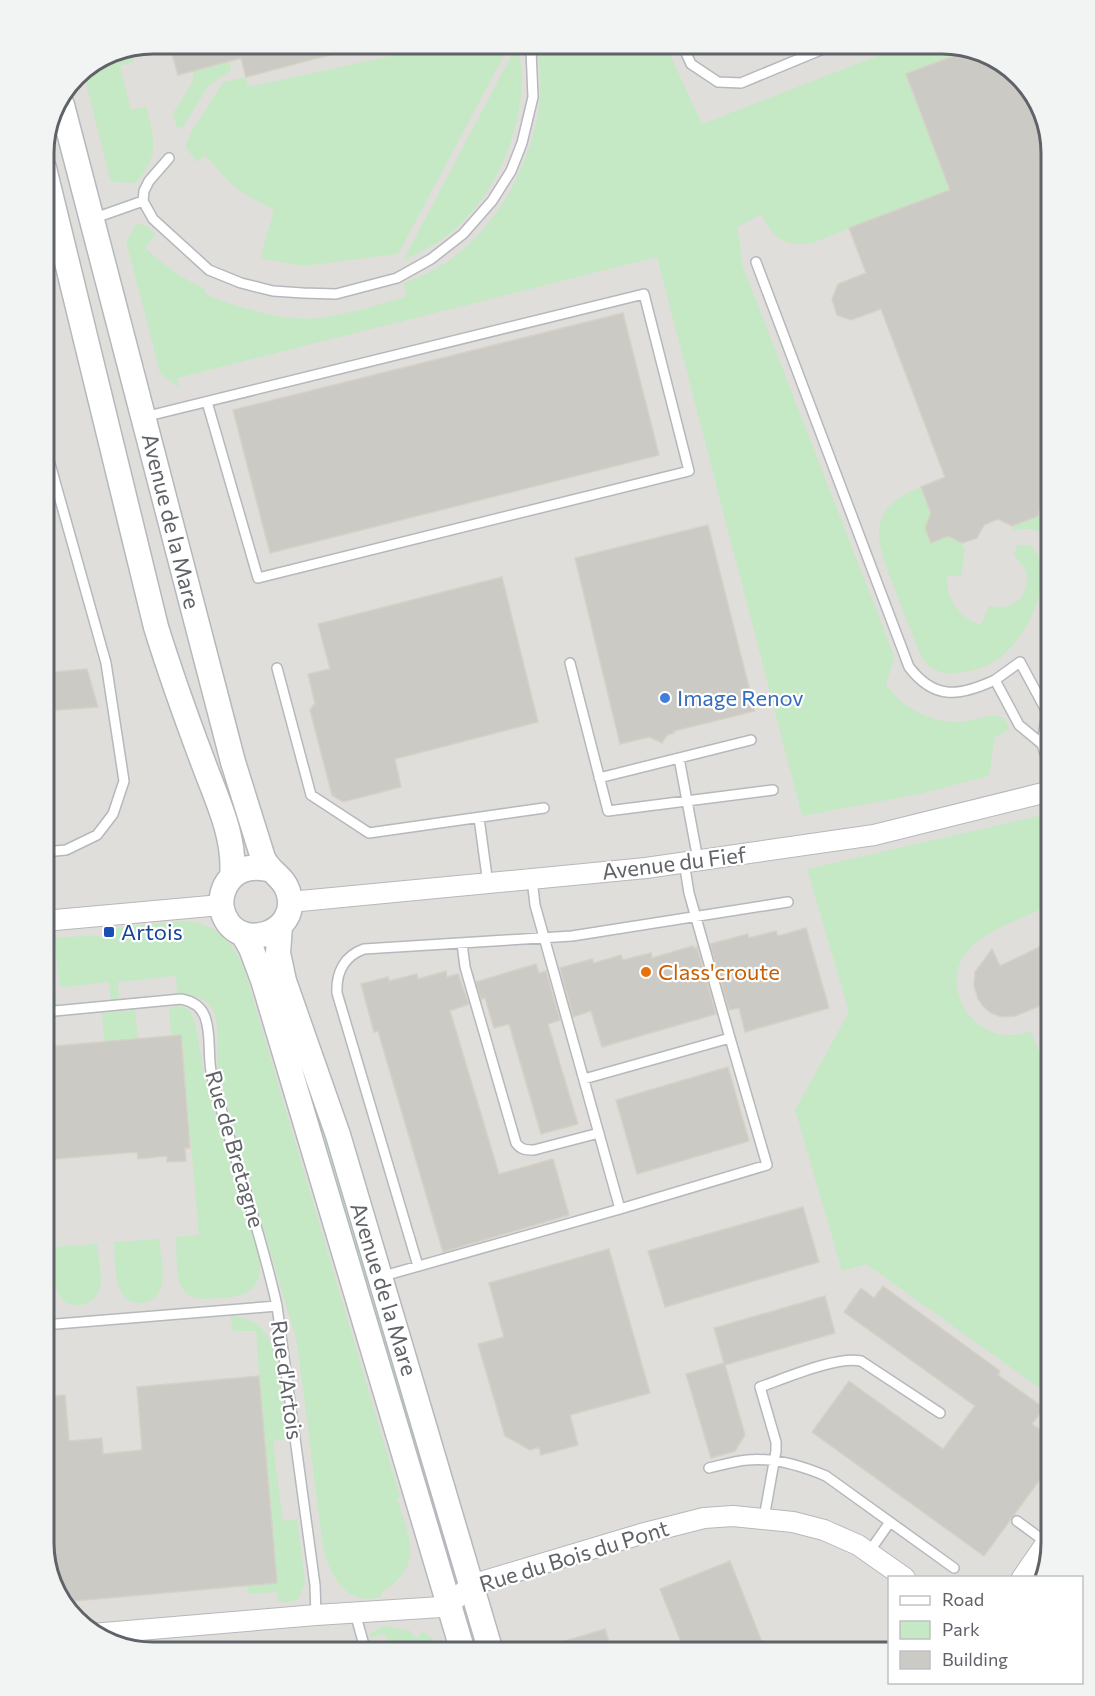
<svg xmlns="http://www.w3.org/2000/svg" width="1095" height="1696" font-family="Commissioner,sans-serif">
	<rect width="100%" height="100%" fill="#f1efe8"/>
	<!-- industrial -->
	<path fill="#e0deda" d="M153,44H950L1003,62L1040,104L1051,153V1544L1042,1577L890,1578L889,1652H146L92,1634L55,1592L44,1543V146L76,75L111,52Z"/>
	<!-- green -->
	<path fill="#c5e8c5" d="M446,44H453L456,55L510,44L398,254L304,266L260,258L274,210L243,193L229,182L205,155L197,162L185,146L192,131L223,82L246,77L248,87Z
		M536,44H665L702,124L908,44H950L969,50L950,190L812,243C784,247 772,238 762,214L737,227L743,267L893,653L894,659L886,683L887,686C905,710 936,726 966,721C979,720 991,712 1004,718L1010,729L995,737L989,776L919,794L802,816L657,257L177,378L179,388L160,373L126,241L137,223L149,227L155,235L145,248C164,265 182,279 205,289L204,293C234,307 283,321 317,318C347,315 378,305 407,296L404,283C425,275 446,265 464,249C518,199 553,117 536,44Z
		M517,45C519,54 521,64 522,73C522,131 498,191 454,230C439,243 420,252 403,261Z
		M131,48L134,62L120,66L131,110L146,106C155,138 160,157 135,183L111,182L83,71L111,52Z
		M229,61L231,70L209,85L183,127L177,128L173,113L194,80L192,71Z
		M921,487L931,513L925,528L948,536L962,543L965,552L961,576L947,575C945,598 959,618 981,625L989,606C996,607 1006,608 1013,604C1026,597 1031,578 1023,566C1020,561 1016,559 1014,554L1017,545C1021,545 1027,544 1031,546C1044,554 1042,590 1037,603C1030,623 1015,647 998,659C988,666 976,670 964,672C945,677 931,671 921,656C912,634 904,612 895,590C877,543 862,510 921,487Z
		M1039,508L1050,510L1051,514V547C1045,529 1031,526 1013,531L1012,526L1038,516Z
		M1043,815L1051,834V905C1028,916 983,931 967,951C935,992 982,1052 1030,1031L1051,1078V1396L866,1264L842,1271L795,1110L849,1012L807,869Z
		M185,921C214,922 234,943 244,969L400,1497L397,1499C410,1541 425,1564 381,1593V1597C375,1598 368,1600 362,1598C339,1594 328,1567 323,1548L297,1342L219,1078C211,1040 235,997 177,993L176,976L118,982L119,1000L111,1001L109,982L63,987L60,985L54,938L99,935L100,938L116,937V928Z
		M44,945L53,964L57,1005H50L49,989H44Z
		M273,971L304,1058L436,1487L430,1489L425,1471L394,1399Z
		M180,1006L189,1010L195,1021L203,1068L260,1261C262,1291 245,1297 219,1298C206,1299 190,1302 182,1288C175,1275 177,1252 176,1237L199,1235L181,1035L171,1036L169,1007Z
		M135,1010L138,1039H133L106,1061L102,1013Z
		M159,1239C161,1260 171,1292 147,1302C112,1310 116,1265 114,1242Z
		M97,1244C98,1257 104,1277 99,1290C97,1298 90,1303 82,1305C50,1310 54,1267 52,1247Z
		M230,1316C272,1317 276,1355 281,1388C283,1405 285,1422 287,1439L273,1441L283,1521L297,1519L305,1582L299,1598L294,1601L278,1602L277,1592L249,1594L247,1585L259,1376L256,1331H233Z
		M384,1626L411,1631V1635L418,1638L423,1631L439,1644L443,1652H390L385,1634L369,1638L371,1633Z
		M313,1642L315,1649L304,1652H176Z"/>
	<!-- building -->
	<path fill="#cccac5" stroke="#d6d1c6" stroke-width="1.5" d="M169,44H352V49L246,77L241,58L178,75Z
		M969,50L1003,62L1040,104L1052,153V496L1041,500L1038,516L1012,526L998,519L984,525L977,538L962,543L948,536L931,543L925,528L931,513L921,487L945,477L881,309L851,320L837,315L832,299L838,284L866,273L849,228L950,190L906,74Z
		M623,313L659,455L270,553L233,410Z
		M708,525L755,711L674,731V733L667,735L662,743L649,737L620,744L575,558Z
		M502,577L538,722L395,759L401,787L343,802L332,795L310,710L315,703L308,674L330,669L318,624Z
		M87,669L98,707L44,711V673Z
		M806,928L829,1008L745,1032L739,1008L729,1010L710,944L748,934L749,938L776,931L778,936Z
		M1052,941V1001L1015,1016L1002,1017L991,1013L983,1006L978,999L974,986L975,972L992,949L1000,966Z
		M693,946L694,948L697,947L716,1014L602,1047L591,1011L573,1017L560,968L592,959L594,963L621,955L623,960L651,953L652,958Z
		M536,964L539,973L546,971L560,1020L548,1024L578,1124L541,1134L509,1024L494,1028L485,998L481,999L476,982Z
		M446,971L447,977L458,974L469,1004L450,1011L499,1174L553,1159L569,1215L443,1252L378,1031L374,1032L361,984L388,977L389,981L417,974L418,979Z
		M181,1035L190,1148H185L186,1161L167,1162V1156L138,1159L137,1152L44,1160V1047Z
		M728,1067L749,1141L637,1174L616,1100Z
		M803,1207L819,1262L665,1307L648,1251Z
		M609,1249L650,1393L570,1415L578,1445L541,1455L539,1447L530,1450L505,1436L478,1344L504,1337L489,1283Z
		M883,1286L1000,1371L998,1375L1044,1408L1032,1424L1052,1438V1463L984,1556L812,1432L849,1381L943,1449L975,1406L844,1312L861,1288L874,1298Z
		M825,1296L835,1333L725,1365L745,1435L735,1451L711,1458L686,1374L724,1363L714,1328Z
		M259,1376L277,1583L63,1602L55,1592L44,1543V1397L65,1395L69,1441L102,1438L103,1454L142,1450L137,1387Z
		M730,1561L766,1652H685L660,1589Z
		M605,1629L612,1652H543L542,1648Z"/>
	<g fill="none" stroke-linecap="round" stroke-linejoin="round">
		<!-- service casing -->
		<g stroke="#b5b8bc" stroke-width="12">
			<path id="service" d="M682,44L691,64L718,82L741,83L835,44
				M169,158L149,181L144,191L143,201L153,219L209,270L241,283L273,291L303,293L336,294L397,278L431,259L463,234L492,201L511,171L522,143L533,97L531,50L528,44
				M92,219L143,201
				M756,262L909,667C935,701 960,696 995,680L1019,725L1042,744L1051,772
				M144,417L644,294L689,471L258,578L207,402
				M570,663L608,811L773,790
				M277,668L311,795L369,833L544,808
				M995,680L1020,662L1047,712L1042,744
				M679,758L698,860
				M599,778L751,740
				M479,818L488,884
				M44,852L66,850L97,835L113,814L124,781L106,663L45,446H44
				M462,943L465,967L516,1143C521,1150 526,1150 534,1150L599,1133
				M44,1012L181,999C192,1001 201,1006 205,1017C212,1035 207,1057 212,1076C232,1153 260,1228 277,1306
				M584,1079L730,1038L689,893L684,862
				M620,1209L767,1165L730,1038
				M418,1266L337,993C336,973 344,956 364,949L572,936L788,902
				M380,1277L620,1209L535,905L532,879
				M44,1325L277,1306L315,1585L316,1615
				M1047,1416L1051,1420
				M709,1468C722,1465 735,1461 747,1460C774,1457 802,1466 826,1476L954,1568
				M764,1518L776,1451V1442L760,1387C786,1378 836,1356 861,1361L940,1413
				M1017,1521L1047,1543
				M869,1552L890,1522
				M355,1613L366,1652"/>
		</g>
		<!-- minor casing -->
		<g stroke="#b5b8bc" stroke-width="22">
			<path id="minor" d="M290,902L646,868L874,835L1051,791
				M44,921L221,905
				M1022,1578L1051,1536
				M92,1634L316,1615L441,1607L449,1605L471,1585L641,1534L704,1518L733,1516L793,1522L824,1530L858,1545L905,1578"/>
		</g>
		<!-- tertiary casing -->
		<g stroke="#b5b8bc" stroke-width="27">
			<path id="tertiary" d="M62,105L233,762L263,858C269,872 283,876 288,891C303,935 233,956 222,909C220,899 223,887 230,879C240,867 254,866 268,869
				M44,168L156,627C170,672 186,717 203,762C216,798 236,837 232,877
				M280,926L278,953L284,981L338,1135L491,1652
				M243,934L251,948L263,980L463,1652"/>
		</g>
		<!-- service -->
		<use href="#service" stroke="#fff" stroke-width="9"/>
		<!-- minor -->
		<use href="#minor" stroke="#fff" stroke-width="20"/>
		<!-- tertiary -->
		<use href="#tertiary" stroke="#fff" stroke-width="24"/>
	</g>
	<!-- markers -->
	<circle fill="#3f7fe0" stroke="#fff" stroke-width="2" cx="665" cy="698" r="6"/>
	<rect fill="#1a4fb4" stroke="#fff" stroke-width="2" x="103" y="926" width="12" height="12" rx="3"/>
	<circle fill="#e8710a" stroke="#fff" stroke-width="2" cx="646" cy="972" r="6"/>
	<g text-anchor="middle" stroke-width="4.5" stroke-linejoin="round" paint-order="stroke">
		<!-- street labels -->
		<g font-size="22" fill="#5f6368" stroke="#fff">
			<text transform="translate(171 521) rotate(76)" y="8">Avenue de la Mare</text>
			<text transform="translate(674 863) rotate(-7)" y="8">Avenue du Fief</text>
			<text transform="translate(235 1149) rotate(74)" y="8">Rue de Bretagne</text>
			<text transform="translate(384 1289) rotate(73)" y="8">Avenue de la Mare</text>
			<text transform="translate(287 1380) rotate(82)" y="8">Rue d'Artois</text>
			<text transform="translate(574 1556) rotate(-17)" y="8">Rue du Bois du Pont</text>
		</g>
		<!-- shop labels -->
		<g font-size="22" fill="#366cbe" stroke="#fff" text-anchor="start">
			<text x="677" y="706">Image Renov</text>
		</g>
		<!-- transit labels -->
		<g font-size="22" fill="#164399" stroke="#fff" text-anchor="start">
			<text x="121" y="940">Artois</text>
		</g>
		<!-- food labels -->
		<g font-size="22" fill="#c56008" stroke="#fff" text-anchor="start">
			<text x="658" y="980">Class'croute</text>
		</g>
	</g>
	<!-- crop -->
	<path d="M0 0H1095V1696H0ZM153 54H942A99 99 0 0 1 1041 153V1543A99 99 0 0 1 942 1642H153A99 99 0 0 1 54 1543V153A99 99 0 0 1 153 54Z" fill="#f2f3f3" fill-rule="evenodd"/>
	<path fill="none" stroke="#5f6368" stroke-width="3" d="M153 54H942A99 99 0 0 1 1041 153V1543A99 99 0 0 1 942 1642H153A99 99 0 0 1 54 1543V153A99 99 0 0 1 153 54Z"/>
	<!-- legend -->
	<rect x="888" y="1576" width="195" height="108" fill="#ffffff" stroke="#bfc1c3" stroke-width="1.5"/>
	<rect x="900" y="1596" width="30" height="9" fill="#ffffff" stroke="#bfc1c3" stroke-width="1.5"/>
	<text x="942" y="1606" font-size="18" fill="#5f6368">Road</text>
	<rect x="900" y="1621" width="30" height="18" fill="#c5e8c5" stroke="#bfc1c3" stroke-width="1.5"/>
	<text x="942" y="1636" font-size="18" fill="#5f6368">Park</text>
	<rect x="900" y="1651" width="30" height="18" fill="#cccac5" stroke="#bfc1c3" stroke-width="1.5"/>
	<text x="942" y="1666" font-size="18" fill="#5f6368">Building</text>
</svg>
